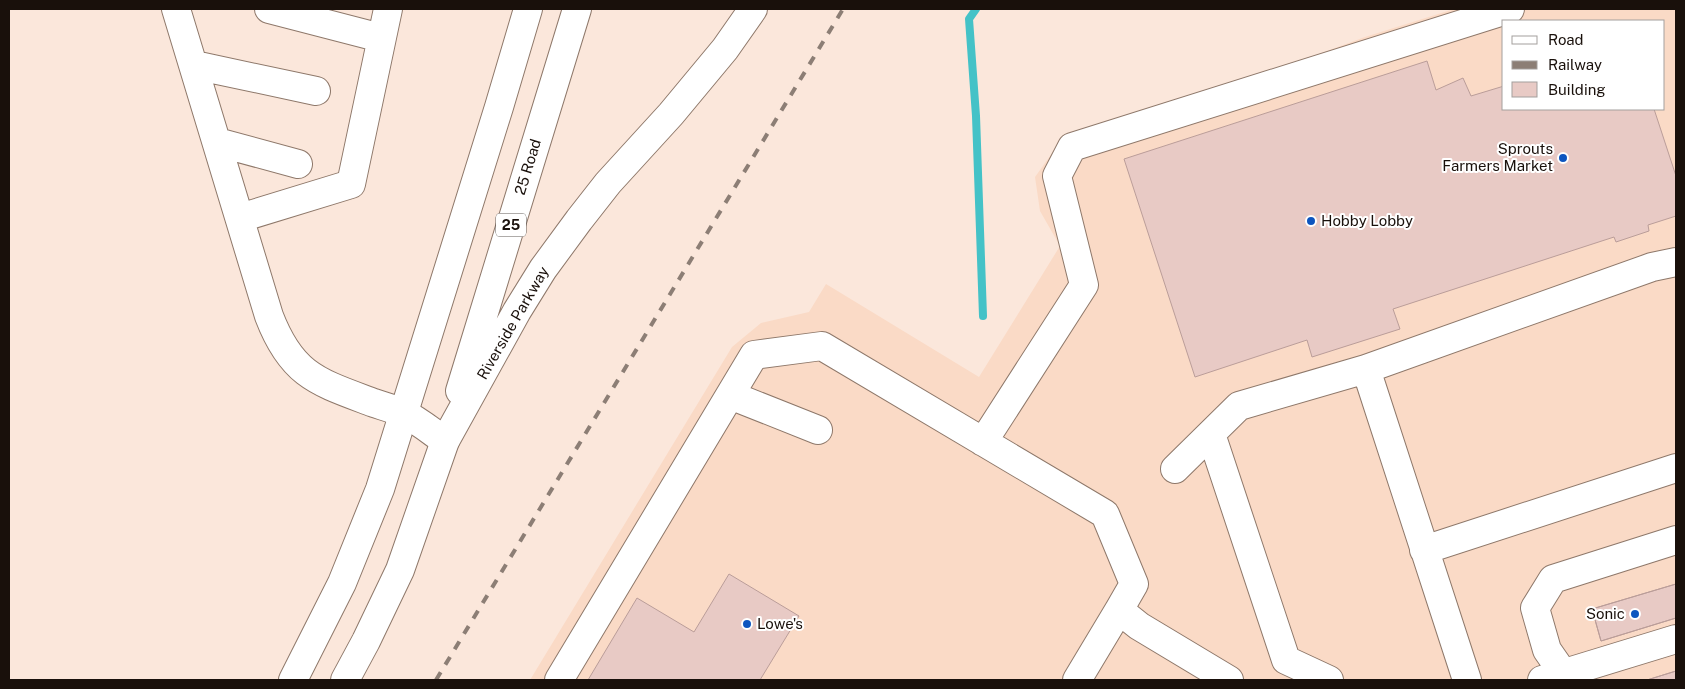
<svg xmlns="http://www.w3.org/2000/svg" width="1685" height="689" font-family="'Public Sans',sans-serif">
	<rect width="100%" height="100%" fill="#fbe7db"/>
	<!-- built -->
	<path fill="#fadac6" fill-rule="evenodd" d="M1454,9H1676V680H530L732,347L761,323L809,312L826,284L979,377L1060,246L1040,211L1035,177L1060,142L1267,73L1365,37ZM1504,21H1664V109H1504Z"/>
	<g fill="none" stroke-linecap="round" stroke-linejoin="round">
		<!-- stream -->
		<path stroke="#44c2c7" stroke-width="8" d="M976,9L969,19L976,116L983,316"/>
	</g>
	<!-- building -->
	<path fill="#e8cac5" stroke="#ba9d99" d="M1427,61L1436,90L1463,78L1471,96L1504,86V109H1654L1676,176V216L1648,225L1649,231L1616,242L1614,237L1393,309L1400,329L1312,357L1307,340L1195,377L1124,159Z
		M729,574L799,616L760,680H588L637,598L694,632Z
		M1676,584V618L1601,641L1592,609Z
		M1676,584V618L1601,641L1592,609Z
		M1676,671V680H1647Z
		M1676,671V680H1647Z"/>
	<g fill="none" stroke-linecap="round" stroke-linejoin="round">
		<!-- minor casing -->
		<g stroke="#8e786a" stroke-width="30">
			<path id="minor" d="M176,9L269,316C292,376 318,382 374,403C383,406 394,409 403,413C418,420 432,432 445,441
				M269,9L381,38
				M194,65L316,91
				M217,142L298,164
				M240,218L351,184L388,9
				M1366,369L1467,680
				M730,395L818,430
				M1211,434L1286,660L1329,680
				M983,442L1084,285L1057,176L1072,147L1510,9
				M1175,469L1239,406L1366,369L1652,267L1676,262
				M1424,550L1676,468
				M1563,673L1547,650L1535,608L1553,579L1676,540
				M559,680L754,355L822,346L1105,514L1134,584L1119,610
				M1077,680L1119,610L1139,626L1229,680
				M1542,680L1676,639"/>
		</g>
		<!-- major casing -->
		<g stroke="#8e786a" stroke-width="30">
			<path id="major" d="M460,391L577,9
				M293,680L342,583L380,489L499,107L528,9
				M345,680L366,641L400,570L445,441L517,311L543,269L579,220L608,183L671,114L725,49L753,9"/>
		</g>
		<!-- minor -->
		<use href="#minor" stroke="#fff" stroke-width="28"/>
		<!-- major -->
		<use href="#major" stroke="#fff" stroke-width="28"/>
		<!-- rail -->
		<path stroke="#8c7e75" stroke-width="4" stroke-dasharray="9 9" stroke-linecap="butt" d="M436,680L843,9"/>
	</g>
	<!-- markers -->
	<g fill="#0d55bf" stroke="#fff" stroke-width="2">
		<circle cx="1563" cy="158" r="5"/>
		<circle cx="1311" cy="221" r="5"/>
		<circle cx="1635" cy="614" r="5"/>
		<circle cx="747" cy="624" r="5"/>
	</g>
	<g text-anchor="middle" stroke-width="4" stroke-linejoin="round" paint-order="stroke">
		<!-- shield labels -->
		<rect fill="#fff" stroke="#5e5854" stroke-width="1" x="496" y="213.5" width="30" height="23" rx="4"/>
		<g font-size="14" font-weight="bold" fill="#19100b">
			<text x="511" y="230">25</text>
		</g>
		<!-- poi labels -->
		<g font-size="15" fill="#19100b" stroke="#fff" text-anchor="end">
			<text x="1553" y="154">Sprouts<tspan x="1553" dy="17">Farmers Market</tspan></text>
			<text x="1321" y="226" text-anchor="start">Hobby Lobby</text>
			<text x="1625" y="619">Sonic</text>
			<text x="757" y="629" text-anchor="start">Lowe's</text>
		</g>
		<!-- street labels -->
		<g font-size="15" fill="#19100b" stroke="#fff">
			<text transform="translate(528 167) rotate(-73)" y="5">25 Road</text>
			<text transform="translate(513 323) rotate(-60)" y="5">Riverside Parkway</text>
		</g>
	</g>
	<!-- border -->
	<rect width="1685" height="689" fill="none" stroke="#19100b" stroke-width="20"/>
	<!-- legend -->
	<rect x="1502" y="20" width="162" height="90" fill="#ffffff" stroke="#a39f9d"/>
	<rect x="1512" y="36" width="25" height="8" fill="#ffffff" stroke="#a39f9d"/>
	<text x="1548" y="45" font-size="15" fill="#19100b">Road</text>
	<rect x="1512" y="61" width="25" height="8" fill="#8c7e75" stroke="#a39f9d"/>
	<text x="1548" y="70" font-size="15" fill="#19100b">Railway</text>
	<rect x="1512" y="82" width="25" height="15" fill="#e8cac5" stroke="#a39f9d"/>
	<text x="1548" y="95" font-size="15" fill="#19100b">Building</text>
</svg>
